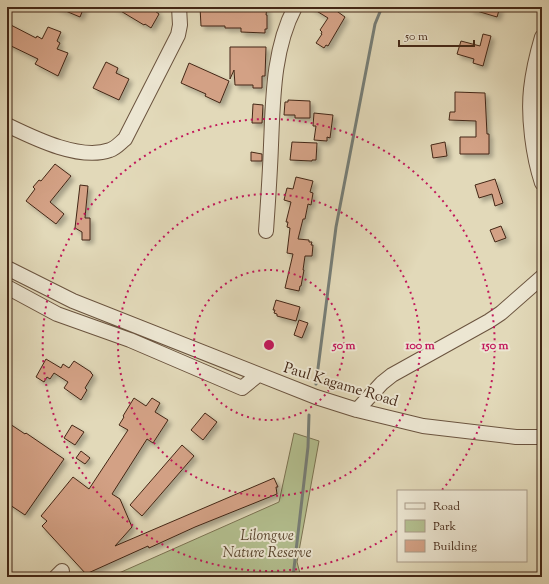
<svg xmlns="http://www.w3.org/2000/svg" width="549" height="584" font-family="'Sorts Mill Goudy',serif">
	<defs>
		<filter id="shadow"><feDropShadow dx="3.5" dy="3.5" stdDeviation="2" flood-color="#0004"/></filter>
	</defs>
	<rect width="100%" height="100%" fill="#e2d9b9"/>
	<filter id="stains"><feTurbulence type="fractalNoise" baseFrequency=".005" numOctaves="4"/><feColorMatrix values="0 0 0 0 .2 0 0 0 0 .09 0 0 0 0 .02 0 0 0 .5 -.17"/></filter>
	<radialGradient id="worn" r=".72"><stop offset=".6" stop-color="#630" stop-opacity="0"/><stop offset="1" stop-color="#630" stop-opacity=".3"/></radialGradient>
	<!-- green -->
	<path fill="#b3bf8f" stroke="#7b7352" d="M294,433L319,441L297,562L301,577H110L279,502Z"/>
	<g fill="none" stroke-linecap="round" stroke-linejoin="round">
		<!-- stream -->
		<path stroke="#767e77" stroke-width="3" d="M316,384L336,227L375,24L382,7
			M293,577L308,447L309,415"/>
	</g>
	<!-- building -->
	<path fill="#d3a185" stroke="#432716" filter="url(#shadow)" d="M56,7H84L80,17Z
		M114,7H157L155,11L159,14L151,28L145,24L144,25Z
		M200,7H267L266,15H267V29H265V33L241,32V28H225V26H201Z
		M310,7H331L345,17L328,46L326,45L324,48L316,43L322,34H321L322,32L320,30L328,18Z
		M470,7H500L497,17L470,9Z
		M7,23L36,38L37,36L42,39L48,27L61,32L57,41L60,43L57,49L68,53L58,76L35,64L38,59L7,44Z
		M483,34L491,36L483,66L473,63L474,59L457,54L461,41L480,46Z
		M230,47H266L265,76H262V88H253V85H235L234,70L230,79Z
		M106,62L118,68L116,73L129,79L119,100L93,88Z
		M189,63L229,81L220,103L205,96L206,94L181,83Z
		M455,92L485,93L487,134H489V154H460V137H476V121L449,120L450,112H455Z
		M288,100L310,101V118H295V115H284L285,102H288Z
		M253,104L263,105L262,123H252Z
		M314,113L333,115L330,138L327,137V141L314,140L316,126H313Z
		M292,142L317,143L316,160H312V161L290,160Z
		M445,142L447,156L433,158L431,145Z
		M251,152L262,154V161H251Z
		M55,164L71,176L50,202L64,214L56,224L26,201L35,189L33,187L39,180L41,181Z
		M296,177L313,181L310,192L313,193L311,205L308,204L305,219H303L298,239L309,240V242H312L311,245H313L312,256H305L303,270H304L301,286H300L299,291L285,288L293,254L287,253L290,228L287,227L288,222H286L291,202L284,200L287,188L293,189Z
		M495,179L503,203L495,206L492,194L479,198L475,185Z
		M80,185L88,186L85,218H90V240H82V232L75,228Z
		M501,226L506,238L495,242L490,230Z
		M276,300L300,307L296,321L277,316V314L274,313L275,310H273Z
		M299,320L308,323L302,338L294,335Z
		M46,359L61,368L63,364L69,368L74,361L91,372V373L93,375L85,388L87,390L81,400L64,388L68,382L54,373L50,379L47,377L44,382L36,377Z
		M134,398L146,406L152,398L160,403L155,412L168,420L153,443L147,439L112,494L120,499L132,527L115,546L274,478L278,487H276L277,494L195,527L149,548L148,546L86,574L42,526L47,521L41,516L73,477L89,489L128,430L119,425L124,417L123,416Z
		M205,413L217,422L203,440L191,430Z
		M7,422L25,434L26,433L64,459L25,515L7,503Z
		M72,425L84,432L75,445L64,438Z
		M182,445L194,456L142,516L130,505Z
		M81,451L90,458L85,464L76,458Z"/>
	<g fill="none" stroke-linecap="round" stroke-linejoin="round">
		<!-- minor casing -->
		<g stroke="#6b543f" stroke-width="16">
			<path id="minor" d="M542,37C537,54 533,71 531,89C528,117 533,156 542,183
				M7,125C34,138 80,161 110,150C116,148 120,143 125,139L178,35L180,25L179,7
				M266,231C268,202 270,174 271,145C273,99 273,49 295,7
				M7,268L73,301L316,397L357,410L423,426L516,437H542
				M7,287L57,314L130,340L242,388L258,375
				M357,410L382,383L392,375L489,321L501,313L542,277
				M56,577L62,571"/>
		</g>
		<!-- minor -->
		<use href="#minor" stroke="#ece6d2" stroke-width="14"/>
	</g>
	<!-- distance rings -->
	<g fill="none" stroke="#c2185b" stroke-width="2" stroke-dasharray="2 4">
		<circle cx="269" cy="345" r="75"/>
		<circle cx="269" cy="345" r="151"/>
		<path d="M397 531A226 226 0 1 1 442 490"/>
	</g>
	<g text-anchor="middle" stroke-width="4" stroke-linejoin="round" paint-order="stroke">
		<!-- street labels -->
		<g font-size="15" fill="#432716" stroke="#ece6d2">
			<text transform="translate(341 384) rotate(17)" y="5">Paul Kagame Road</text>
		</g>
		<!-- park labels -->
		<g font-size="15" font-style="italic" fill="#59452e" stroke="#ece6d2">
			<text x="267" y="540">Lilongwe<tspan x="267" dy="17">Nature Reserve</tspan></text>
		</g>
	</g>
	<circle cx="269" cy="345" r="6" fill="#c2185b" stroke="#ece6d2" stroke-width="2"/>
	<g font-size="12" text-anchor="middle" font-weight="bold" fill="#c2185b" stroke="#ece6d2" stroke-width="4" stroke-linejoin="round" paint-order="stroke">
		<text x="344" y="349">50 m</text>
		<text x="420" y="349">100 m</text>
		<text x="495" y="349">150 m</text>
	</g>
	<!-- margin -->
	<rect width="549" height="584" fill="none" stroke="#e2d9b9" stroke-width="24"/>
	<rect x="8" y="8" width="533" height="568" fill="none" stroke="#432716" stroke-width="2"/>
	<rect x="12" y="12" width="525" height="560" fill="none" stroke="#432716"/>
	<!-- legend -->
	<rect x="397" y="490" width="130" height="72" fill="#ece6d2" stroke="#a89a87"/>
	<rect x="405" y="503" width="20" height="6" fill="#ece6d2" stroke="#a89a87"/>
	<text x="433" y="510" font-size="12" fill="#432716">Road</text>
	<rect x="405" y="520" width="20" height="12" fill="#b3bf8f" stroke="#a89a87"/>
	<text x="433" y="530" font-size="12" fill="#432716">Park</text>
	<rect x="405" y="540" width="20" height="12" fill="#d3a185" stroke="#a89a87"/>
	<text x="433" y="550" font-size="12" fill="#432716">Building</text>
	<!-- scale -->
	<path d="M399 40v6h75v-6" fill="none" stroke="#432716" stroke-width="2"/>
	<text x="405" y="40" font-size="12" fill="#432716" stroke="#ece6d2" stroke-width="3" paint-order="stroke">50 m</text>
	<rect width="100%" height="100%" filter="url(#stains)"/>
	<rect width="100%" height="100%" fill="url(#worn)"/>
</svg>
